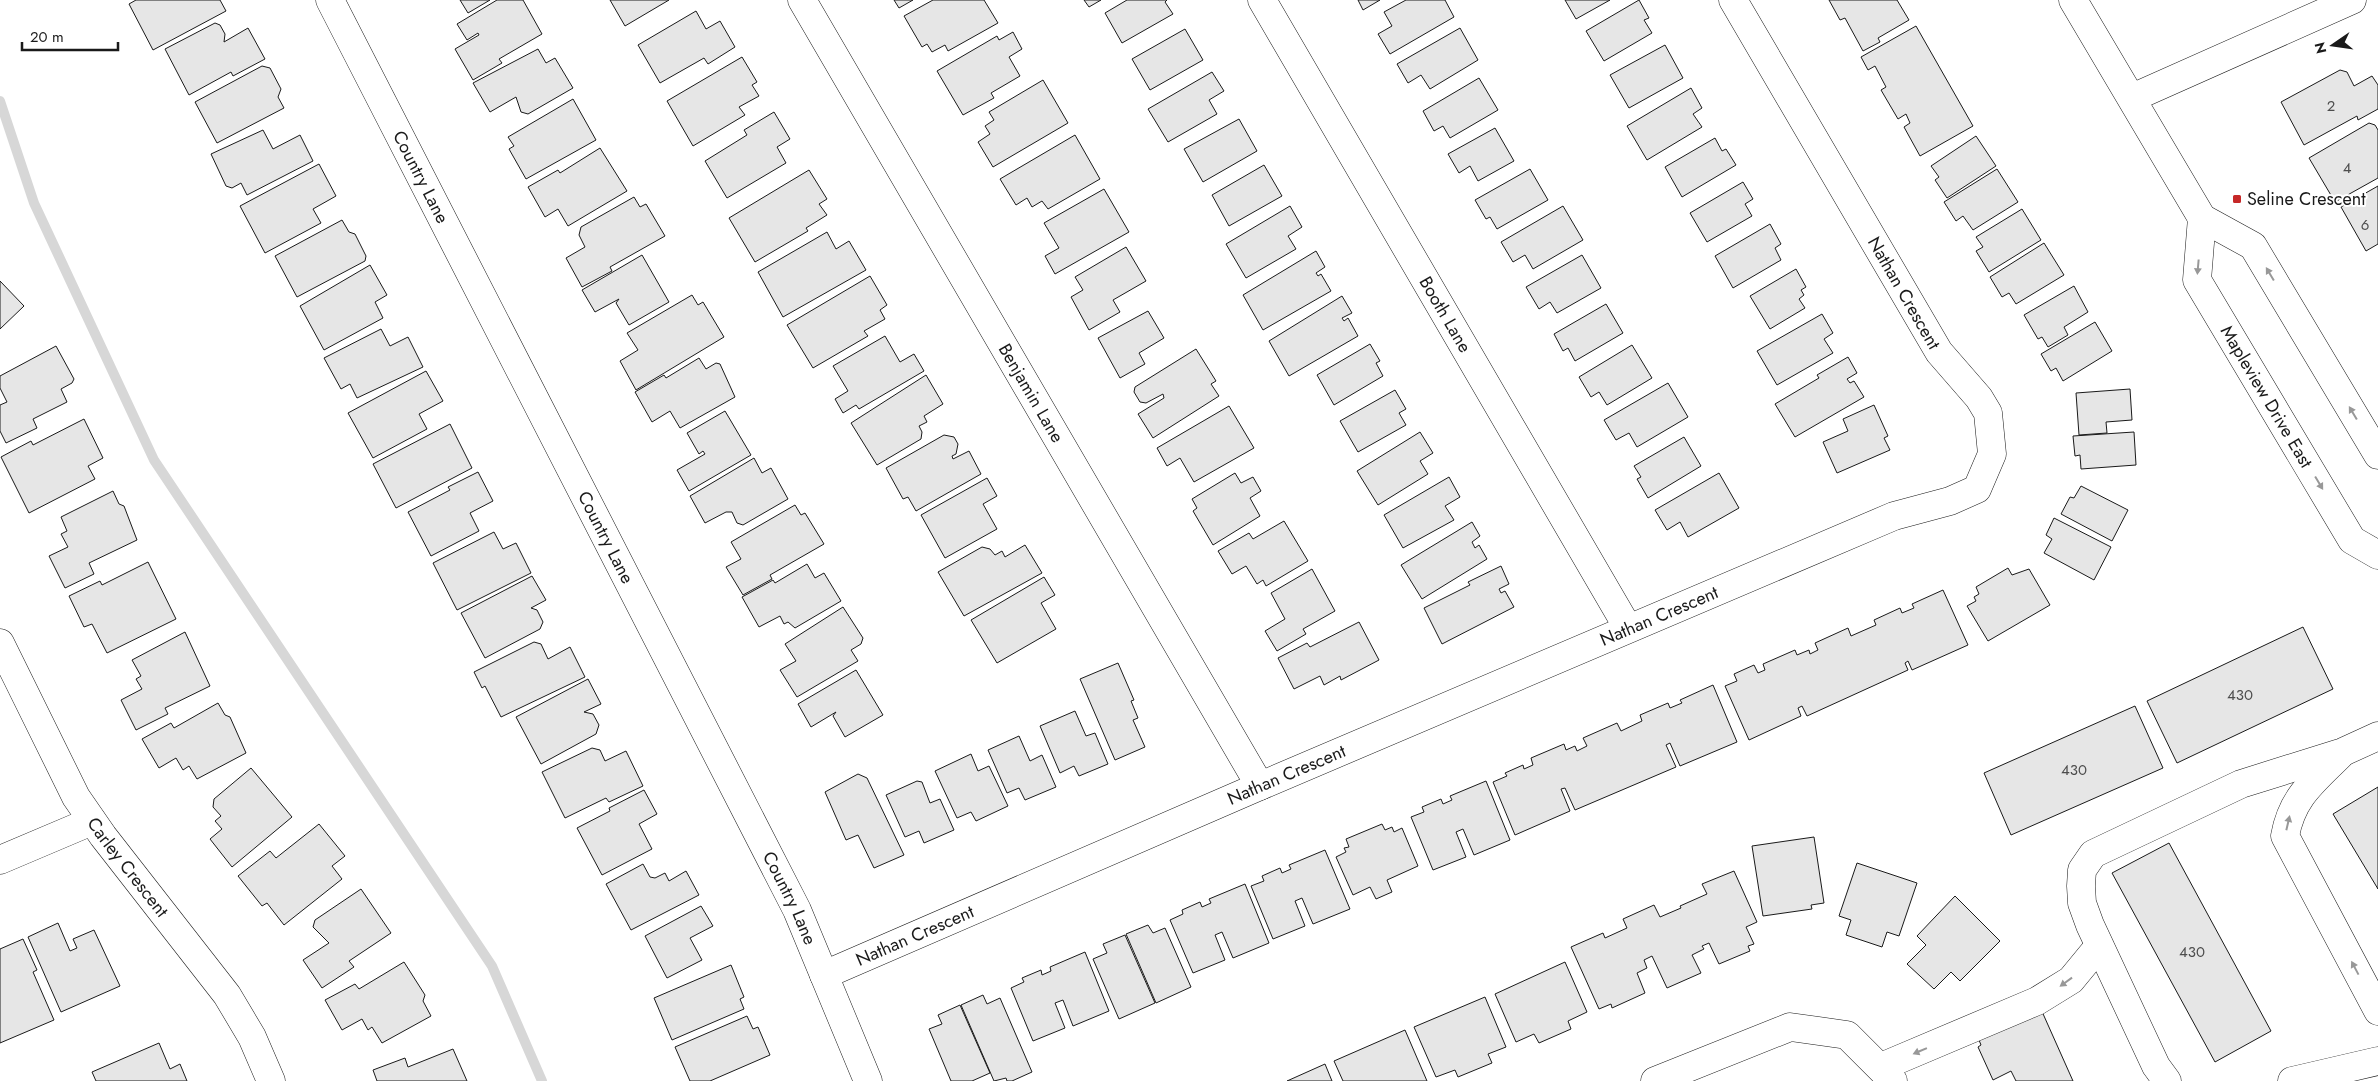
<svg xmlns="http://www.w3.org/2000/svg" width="2378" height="1081" font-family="Jost,sans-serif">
	<rect width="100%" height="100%" fill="#fff"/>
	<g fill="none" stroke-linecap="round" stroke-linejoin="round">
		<!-- stream -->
		<path stroke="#d7d7d7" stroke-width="10" d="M0,101L34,203L154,460L492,966L542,1081"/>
	</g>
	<!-- building -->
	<path fill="#e6e6e6" stroke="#1a1a1a" d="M136,0H220L226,11L153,50L129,4Z
		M460,0H490L468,13Z
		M497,0H523L542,34L499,59L502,63L473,80L455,49L479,35L478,33L467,40L457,24Z
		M610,0H669L625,26Z
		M894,0H913L899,8Z
		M933,0H984L998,23L948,51L945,45L932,52L927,44L922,47L904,16Z
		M1084,0H1101L1089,7Z
		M1127,0H1167L1165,2L1173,14L1122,43L1105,13Z
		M1358,0H1380L1363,10Z
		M1406,0H1445L1454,17L1390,54L1378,34L1392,26L1384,12Z
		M1565,0H1610L1576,19Z
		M1639,0L1649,18L1644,20L1652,33L1604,61L1586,31Z
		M1829,0H1897L1909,20L1878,38L1880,42L1863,51L1845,18L1840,20Z
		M696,11L706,29L720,21L735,47L708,64L704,58L660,83L638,45Z
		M215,23L220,25L225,34L224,42L248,28L265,59L233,76L231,72L189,95L165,49Z
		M1916,26L1973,126L1920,156L1904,127L1910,123L1906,114L1898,119L1881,90L1886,87L1875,66L1868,70L1861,57Z
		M1460,28L1478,60L1430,89L1421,75L1408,83L1397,64Z
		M1185,29L1203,60L1150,90L1132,59Z
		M1013,32L1022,49L1009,57L1020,76L991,93L994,98L963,115L937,71L997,36L999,40Z
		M1665,45L1683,78L1629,108L1610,75Z
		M538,49L546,63L555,58L573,88L528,114L521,112L516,97L490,112L473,83Z
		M742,57L757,82L752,85L759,96L739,107L745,115L693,146L667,101Z
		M262,66L270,68L281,89L278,97L284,108L217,143L195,102Z
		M2340,70L2347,72L2354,86L2372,76L2378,85V109L2358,120L2357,116L2304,145L2281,102Z
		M1212,72L1224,91L1209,100L1217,114L1168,142L1148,109Z
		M1479,78L1498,110L1450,138L1443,126L1434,131L1423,111Z
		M1043,80L1068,123L993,167L978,142L990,134L985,126L994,120L989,112Z
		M1691,88L1702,108L1693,114L1702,127L1647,160L1627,126Z
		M573,99L596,140L526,179L509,149L514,146L508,137Z
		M774,112L790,139L777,147L786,163L727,198L705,161L747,135L744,130Z
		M1239,119L1257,151L1203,182L1184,149Z
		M2369,123L2375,125L2378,130V178L2335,202L2309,158Z
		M1495,128L1514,161L1478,181L1470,166L1459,173L1448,154Z
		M263,130L273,149L300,135L313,161L247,195L241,183L232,188L226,186L211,154Z
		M1075,135L1100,179L1048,209L1042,201L1032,207L1027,198L1016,205L1000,179Z
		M1976,136L1996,166L1947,198L1935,180L1939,177L1931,166Z
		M1715,138L1722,151L1726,149L1736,165L1682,197L1665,167Z
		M600,148L627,191L568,226L558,209L545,217L528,187L558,170L560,173Z
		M319,164L336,196L313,209L321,223L265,253L240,206Z
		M1264,165L1282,196L1229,226L1212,195Z
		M1530,169L1548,200L1497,229L1490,217L1486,219L1475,200Z
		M1997,169L2018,202L1973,230L1963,216L1956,221L1944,202Z
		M809,170L827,199L819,204L827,215L806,228L808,231L755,262L729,218Z
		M1743,182L1753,199L1745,204L1752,216L1707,242L1690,213Z
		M2378,186V244L2366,251L2341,207Z
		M1104,189L1129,232L1055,274L1045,256L1059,248L1044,223Z
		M634,197L640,207L646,204L665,236L610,267L612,271L582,287L566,258L585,247L579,235L581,227Z
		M1290,206L1302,227L1288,236L1296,249L1246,278L1226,244Z
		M1563,206L1583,240L1533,269L1525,255L1513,262L1501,242Z
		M2022,209L2041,240L1989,272L1976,251L1983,247L1976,237Z
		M342,220L349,232L355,234L366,256L365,261L297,297L275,256Z
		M1770,224L1781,244L1775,248L1781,260L1733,288L1715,256Z
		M827,232L836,249L849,241L866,270L783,317L758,272Z
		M2044,243L2064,275L2016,304L2009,293L2002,297L1990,277Z
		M1126,247L1146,281L1113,300L1120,312L1089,330L1071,297L1083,290L1075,277Z
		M1316,251L1325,267L1316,273L1318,276L1321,274L1331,291L1263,330L1243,295Z
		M642,255L669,302L629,325L616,303L619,299L595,312L582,290Z
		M1582,255L1601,288L1557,313L1550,302L1539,309L1526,287Z
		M370,265L387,295L375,302L383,318L324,350L300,306Z
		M1796,269L1806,287L1801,290L1804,295L1799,299L1805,308L1770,329L1750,296Z
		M870,276L887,305L880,310L885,319L864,331L868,336L813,368L787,325Z
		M0,281L24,306L0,329Z
		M2074,286L2088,312L2064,327L2068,335L2048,347L2042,337L2038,339L2024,315Z
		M692,295L698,305L703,302L724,337L636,390L620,361L638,350L627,333Z
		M1342,296L1352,313L1342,318L1344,321L1348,318L1358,336L1289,376L1269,341Z
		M1606,304L1623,333L1575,361L1568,348L1563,351L1554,334Z
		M1148,311L1164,338L1139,353L1145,364L1120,378L1098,338Z
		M1822,314L1833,333L1824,339L1833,353L1777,385L1757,351Z
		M2095,322L2112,351L2063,381L2056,368L2051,371L2041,354Z
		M381,329L390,346L408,337L423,367L357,398L350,384L341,389L324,358Z
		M885,336L900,362L914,354L924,371L859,409L856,405L843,413L835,399L848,391L833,366Z
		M1370,344L1380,361L1376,363L1383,376L1334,405L1317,375Z
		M1632,345L1652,378L1607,405L1599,392L1591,397L1579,377Z
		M56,346L74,379L72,383L61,389L67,402L33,419L37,428L6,443L0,431V405L7,402L0,388V376Z
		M1196,349L1216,381L1211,384L1219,396L1153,438L1138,414L1164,398L1163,394L1146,403L1140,402L1134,392L1135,387Z
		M1848,357L1857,373L1847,379L1850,383L1854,381L1864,397L1795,437L1775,404L1819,378L1817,375Z
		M699,358L706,369L716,363L720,364L735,397L680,428L670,411L652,422L635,392L664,375L666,378Z
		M426,371L443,401L419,414L427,429L373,458L348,413Z
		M926,375L943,404L924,416L927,422L919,426L922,432L921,439L877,465L851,423Z
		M1668,383L1688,417L1637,447L1629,433L1616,440L1604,420Z
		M2130,389L2132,420L2106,422L2107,433L2079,435L2076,393Z
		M1395,390L1406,409L1399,413L1406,425L1358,452L1340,421Z
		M1874,405L1888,436L1884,438L1890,450L1837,473L1823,442L1848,431L1843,419Z
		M1229,406L1254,448L1194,482L1180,458L1167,466L1157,448Z
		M725,411L751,455L689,491L677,470L705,454L703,451L699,454L687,433Z
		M84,419L103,458L88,466L95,479L29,513L1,457L31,441L33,445Z
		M450,424L472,468L396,508L373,464Z
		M1420,432L1433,453L1420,461L1428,474L1378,505L1357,471Z
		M2134,432L2136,465L2081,469L2080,455L2075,456L2073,436Z
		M944,435L954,437L958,444L956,454L952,456L953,459L969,451L981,474L916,511L908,497L903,499L886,468Z
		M1684,437L1701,466L1648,498L1637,479L1641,477L1634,466Z
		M754,458L762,473L771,468L788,499L743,525L737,523L732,512H726L705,523L690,496Z
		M478,472L493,501L470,513L479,531L431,556L408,512L450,490L448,487Z
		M1235,473L1241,483L1253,477L1261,491L1250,498L1260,516L1213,545L1193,511L1197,508L1192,499Z
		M1719,473L1739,508L1688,537L1680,522L1667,530L1655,510Z
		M1449,477L1460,497L1445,506L1454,520L1403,548L1384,515Z
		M987,478L997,496L983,504L997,529L945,558L921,515Z
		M2081,486L2128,510L2112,541L2061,514L2070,497L2074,498Z
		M113,491L119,504L124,506L137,540L89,563L94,574L65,588L49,556L68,547L61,534L67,531L61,517Z
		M795,505L801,515L805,513L824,544L770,575L772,579L743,595L726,567L741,559L731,542Z
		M2054,518L2111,547L2094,580L2044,553L2052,539L2046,535Z
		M1284,521L1308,561L1266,586L1263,580L1257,584L1246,566L1232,574L1218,551L1249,533L1253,539Z
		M1472,522L1480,536L1472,542L1475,548L1479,545L1487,559L1422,599L1401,565Z
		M494,532L503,549L516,543L531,573L457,610L433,563Z
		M1025,545L1042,573L964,616L938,572L982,547L990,549L995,555L1002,551L1005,557Z
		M148,562L176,619L107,653L92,624L84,627L69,596L100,581L102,585Z
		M807,564L815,578L824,573L841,601L795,628L788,622L784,624L780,616L759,627L742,597L773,580L775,583Z
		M1501,566L1509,584L1499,589L1501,593L1505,591L1514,607L1442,644L1424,608L1470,585L1468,582Z
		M2008,568L2012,575L2029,569L2050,605L1988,641L1967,606L1976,601L1974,597L1979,594L1976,587Z
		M1312,569L1335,611L1303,629L1306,634L1277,651L1265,631L1285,619L1271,593Z
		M532,576L546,600L531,608L537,610L543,622L540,629L485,658L461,613Z
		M1044,577L1055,595L1041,603L1056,629L997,663L971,620Z
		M1943,590L1968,645L1912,670L1908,661L1905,663L1908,670L1807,716L1802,706L1798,708L1801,716L1749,740L1725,686L1737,681L1734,674L1754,665L1758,673L1765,670L1763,664L1795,650L1797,655L1809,650L1810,654L1818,650L1815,643L1848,628L1851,636L1876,625L1874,620L1900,608L1902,613L1914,608L1912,604Z
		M843,607L863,638L861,644L851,650L858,661L797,697L780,670L796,661L785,644Z
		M1359,622L1379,660L1341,680L1340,676L1324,685L1320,676L1294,689L1278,658L1307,643L1310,647Z
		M2303,627L2333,689L2177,763L2147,701Z
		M185,632L210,686L165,708L168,714L136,730L121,700L142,689L136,679L141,676L132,660Z
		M534,642L541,644L548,659L570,647L585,677L501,717L485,686L482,688L474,672Z
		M1118,663L1134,700L1131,701L1138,718L1133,720L1145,747L1115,760L1080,679Z
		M856,670L883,715L845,737L833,716L836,712L811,727L798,704Z
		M588,679L601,704L584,712L593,714L599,725L596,734L541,764L516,717Z
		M1713,685L1737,742L1680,766L1670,743L1666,745L1676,767L1575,810L1565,788L1561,789L1570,811L1515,835L1493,782L1507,776L1505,773L1523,765L1524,769L1533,765L1531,758L1564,744L1566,750L1575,746L1577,751L1587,746L1583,738L1617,723L1621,731L1642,721L1640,715L1668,703L1670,708L1682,703L1680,700Z
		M218,703L225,715L230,717L246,753L197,779L189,766L183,770L176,758L159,768L142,739L171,723L174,728Z
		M2135,706L2163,768L2011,835L1984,773Z
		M1075,711L1086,736L1095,733L1108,764L1079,776L1074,766L1060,773L1040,726Z
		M1019,736L1030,761L1042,755L1056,787L1025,800L1019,788L1007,793L988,750Z
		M592,748L600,750L605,761L626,751L643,786L609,802L606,798L565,818L542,772Z
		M971,754L978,771L989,766L1008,806L976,821L971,812L957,818L935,771Z
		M251,768L292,817L232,867L210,839L222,829L215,821L221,816L213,807L214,799Z
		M858,774L867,778L904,855L874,868L858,835L846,840L825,792Z
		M917,781L922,782L930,803L940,799L954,830L924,843L919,831L905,837L886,795Z
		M1486,781L1510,840L1474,855L1463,829L1456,832L1466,857L1433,870L1411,817L1424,812L1422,807L1441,799L1443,804L1452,800L1450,796Z
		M2378,787V889L2333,814Z
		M644,790L657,814L639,824L652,849L602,875L577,828L610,811L609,808Z
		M319,824L345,856L332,866L342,879L284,925L267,903L262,906L238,876L270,851L276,858Z
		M1382,824L1385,830L1392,827L1394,832L1402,828L1418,866L1387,880L1392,892L1376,899L1370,887L1353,895L1336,857L1346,852L1344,848L1349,847L1346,839Z
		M1814,837L1824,903L1811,905L1812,909L1763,916L1752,846Z
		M2169,843L2271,1031L2215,1062L2112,873Z
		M1325,850L1350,909L1313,924L1302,898L1295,901L1305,926L1273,939L1251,886L1264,881L1262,876L1280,868L1282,873L1291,869L1289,865Z
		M1857,863L1917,883L1899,936L1887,932L1882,947L1846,935L1851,920L1839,916Z
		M643,864L650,877L655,878L665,873L669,881L686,871L699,895L631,930L606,884Z
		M1734,871L1757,922L1746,927L1754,944L1748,946L1750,951L1719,964L1709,943L1702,946L1704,949L1692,955L1701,973L1667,988L1652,956L1644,960L1647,968L1637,973L1645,993L1612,1008L1611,1004L1599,1009L1571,947L1603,933L1605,938L1627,928L1623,919L1654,905L1660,917L1681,908L1680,906L1707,894L1702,884Z
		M1245,884L1269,943L1233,958L1222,932L1215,935L1225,960L1193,973L1170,920L1183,914L1182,910L1200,902L1202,907L1211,903L1209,899Z
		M361,889L391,933L349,961L354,967L322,988L303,960L329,943L313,927L315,920Z
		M1955,896L2000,941L1960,981L1951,972L1934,989L1907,964L1926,945L1917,936Z
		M701,906L713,926L690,938L702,960L667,978L645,936Z
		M58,923L70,951L77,948L73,939L94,930L120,986L61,1012L28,937Z
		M1148,925L1153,933L1165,928L1191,987L1156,1003L1126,934Z
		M1125,935L1155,1003L1119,1019L1093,959L1107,953L1103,944Z
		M23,939L37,970L33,972L54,1020L0,1043V949Z
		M1085,952L1109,1011L1073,1026L1063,1000L1055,1003L1065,1028L1033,1041L1011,988L1024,982L1022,978L1041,970L1042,975L1051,971L1050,967Z
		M404,962L425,995L423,1001L431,1016L382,1043L372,1027L368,1030L362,1019L342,1030L325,1000L355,984L359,989Z
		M1565,962L1587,1012L1568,1021L1571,1029L1539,1043L1534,1034L1516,1042L1495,994Z
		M731,965L744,997L740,999L744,1009L672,1040L654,998Z
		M983,995L987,1004L1000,998L1032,1072L1012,1081H1007L1006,1078L994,1081L961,1005Z
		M1485,997L1506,1047L1488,1054L1492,1063L1458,1077L1455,1070L1436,1077L1414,1027Z
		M960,1005L990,1073L972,1081H951L929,1029L942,1024L938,1015Z
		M2040,1007L2073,1081H2016L2011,1071L1993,1080L1978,1047L1981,1045L1977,1035Z
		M747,1016L753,1029L758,1027L770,1055L710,1081H690L675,1047Z
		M1405,1030L1427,1081H1343L1334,1061Z
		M159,1043L170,1069L180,1064L187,1081H96L92,1072Z
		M453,1049L467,1081H377L373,1070L405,1058L408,1067Z
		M1325,1064L1332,1081H1287Z"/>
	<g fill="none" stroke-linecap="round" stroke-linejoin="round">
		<!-- minor casing -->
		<g stroke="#1a1a1a" stroke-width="29">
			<g id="minor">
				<path id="s1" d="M330,0L797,910L868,1081"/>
				<path id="s2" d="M802,0L1260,786"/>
				<path id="s3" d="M1262,0L1628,628"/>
				<path d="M2132,98L2352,0"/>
				<path id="s4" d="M0,643L76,797L103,836L227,995L252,1037L271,1081"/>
				<path d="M2340,755C2313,782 2292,797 2285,836L2378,1011"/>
				<path d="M0,860L92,821"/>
				<path id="s5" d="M824,975L1260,786L1894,516L1950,501L1977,489L1992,454L1988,413L1979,398L1939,352L1733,0"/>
				<path d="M1881,1067L2037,1001L2071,980L2099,946"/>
				<path d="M1655,1081L1790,1027L1847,1035L1893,1081"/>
				<path d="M2167,1081L2156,1066L2090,925L2082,903L2081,886L2082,870L2093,854L2241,784L2343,752L2378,736"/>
				<path d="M2292,1081L2378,1061"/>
			</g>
		</g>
		<!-- major casing -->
		<g stroke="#1a1a1a" stroke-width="29">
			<g id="major">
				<path d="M2073,0L2202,218L2253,246L2378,455"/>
				<path id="s6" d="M2202,218L2197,280L2352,540L2378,555"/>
			</g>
		</g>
		<!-- minor -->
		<use href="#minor" stroke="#fff" stroke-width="28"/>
		<!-- major -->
		<use href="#major" stroke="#fff" stroke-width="28"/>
	</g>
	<!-- one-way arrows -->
	<defs><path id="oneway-solid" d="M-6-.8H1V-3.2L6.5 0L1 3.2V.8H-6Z" transform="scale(1.25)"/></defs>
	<g fill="#989898">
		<use href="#oneway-solid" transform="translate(2198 267) rotate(95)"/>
		<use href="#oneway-solid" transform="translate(2270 274) rotate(-121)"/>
		<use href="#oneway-solid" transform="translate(2353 413) rotate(-121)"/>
		<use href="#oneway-solid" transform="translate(2319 483) rotate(59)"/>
		<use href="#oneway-solid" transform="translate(2288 823) rotate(-77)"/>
		<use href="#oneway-solid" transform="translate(2355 968) rotate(-118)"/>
		<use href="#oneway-solid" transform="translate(2066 982) rotate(144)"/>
		<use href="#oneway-solid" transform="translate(1920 1051) rotate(157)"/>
	</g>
	<!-- markers -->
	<rect fill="#c62828" stroke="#fff" stroke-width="2" x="2232" y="194" width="10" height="10" rx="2.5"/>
	<g text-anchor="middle" stroke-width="4" stroke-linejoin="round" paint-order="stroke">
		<!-- number labels -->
		<g font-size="15" fill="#4d4d4d">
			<text x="2331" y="111">2</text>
			<text x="2347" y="173">4</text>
			<text x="2365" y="230">6</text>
			<text x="2240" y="700">430</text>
			<text x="2074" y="775">430</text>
			<text x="2192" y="957">430</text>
		</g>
		<!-- street labels -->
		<g font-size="18" fill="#1a1a1a" stroke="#fff">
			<text dy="6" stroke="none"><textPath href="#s1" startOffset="199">Country Lane</textPath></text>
			<text transform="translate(1904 293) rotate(60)" y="6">Nathan Crescent</text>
			<text dy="6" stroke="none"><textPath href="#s3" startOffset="364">Booth Lane</textPath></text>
			<text dy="6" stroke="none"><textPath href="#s2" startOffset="455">Benjamin Lane</textPath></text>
			<text dy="6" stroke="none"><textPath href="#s6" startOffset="198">Mapleview Drive East</textPath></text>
			<text dy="6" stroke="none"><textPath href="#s1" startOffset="604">Country Lane</textPath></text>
			<text dy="6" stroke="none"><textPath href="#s5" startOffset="909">Nathan Crescent</textPath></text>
			<text dy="6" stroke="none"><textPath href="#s5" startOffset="504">Nathan Crescent</textPath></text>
			<text dy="6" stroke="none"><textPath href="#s4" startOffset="259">Carley Crescent</textPath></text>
			<text dy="6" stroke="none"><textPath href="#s1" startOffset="1009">Country Lane</textPath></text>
			<text dy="6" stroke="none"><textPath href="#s5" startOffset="99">Nathan Crescent</textPath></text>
		</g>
		<!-- poi labels -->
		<g font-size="18" fill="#1a1a1a" stroke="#fff" text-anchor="start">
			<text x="2247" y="205">Seline Crescent</text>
		</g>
	</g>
	<!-- north arrow -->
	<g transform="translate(2333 45) rotate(257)" stroke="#ffffff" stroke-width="4" paint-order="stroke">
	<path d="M0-4L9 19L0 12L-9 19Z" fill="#1a1a1a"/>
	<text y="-8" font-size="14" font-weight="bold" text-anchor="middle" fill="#1a1a1a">N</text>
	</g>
	<!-- scale -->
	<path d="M22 42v8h96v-8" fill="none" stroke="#1a1a1a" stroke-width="2.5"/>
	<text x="30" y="42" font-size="15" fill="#1a1a1a" stroke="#ffffff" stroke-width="4" paint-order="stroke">20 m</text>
</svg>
